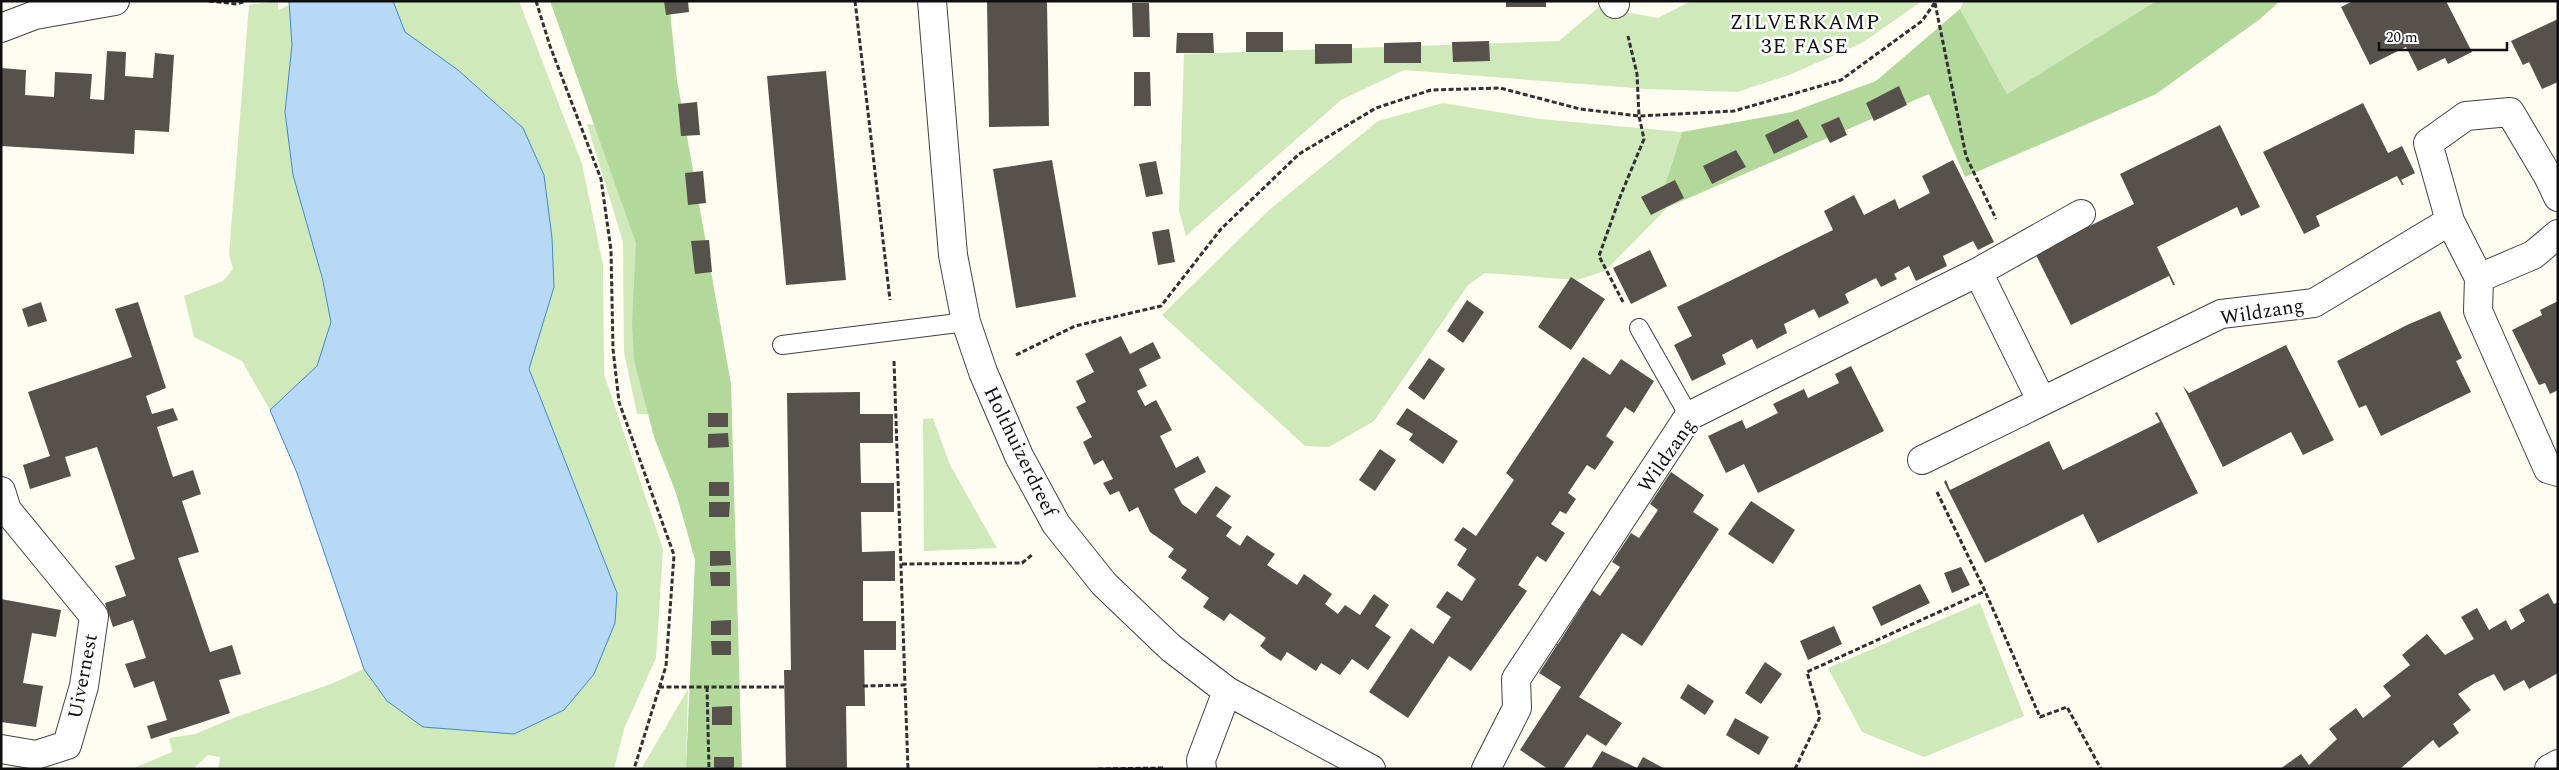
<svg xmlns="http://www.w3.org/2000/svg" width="2559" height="770" font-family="Spectral,serif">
	<rect width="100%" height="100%" fill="#fffdf1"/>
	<!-- green -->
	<path fill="#cfe9bb" d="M278,1V10L290,5L292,45L285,112L331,322L317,366L270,410L242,361L194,337L184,296L223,281L233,269L229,254L249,5Z
		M393,1H519L582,164L603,265L604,374L663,549L656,658L624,729L614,769H218L220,757L208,755L193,769H132L172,752L169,738L195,734L236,717L331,684L364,669L387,701L617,593L529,369L554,287L523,128L458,70L405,32Z
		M1691,1H1922L1862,43L1789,75L1737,92L1647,89L1404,70L1341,100L1186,236L1179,211L1184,54L1559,41L1599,7L1658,18Z
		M1964,1H2156L2007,94L1960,9Z
		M1443,103L1540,119L1682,132L1662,194L1668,207L1605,271L1577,280L1485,273L1468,285L1374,421L1329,447L1305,446L1162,315L1268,211L1378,121Z
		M587,124L628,129L677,415L637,414L624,352L623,242Z
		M933,418L950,465L997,548L924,551L923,419Z
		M1980,603L2024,716L1924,757L1862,732L1828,668Z
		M688,689L686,769H641Z"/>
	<!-- forest -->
	<path fill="#b2d99b" d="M550,1H669L677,80L731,384L742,769H686L695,560L676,493L654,437L634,360L632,323L636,243Z
		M2156,1H2280L2260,19L2156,94L1965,177L1929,94L1668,207L1662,194L1682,132L1792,112L1876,81L1960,9L2007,94Z"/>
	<!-- water -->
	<path fill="#b7d9f5" stroke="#4088ca" d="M289,1H393L405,32L458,70L523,128L544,175L552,238L554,287L529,369L617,593L615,623L594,674L564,710L514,734L423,727L387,701L364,669L297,473L270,410L317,366L331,322L322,277L293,175L285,112L292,45Z"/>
	<!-- building -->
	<path fill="#57514b" d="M664,1H688L689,12L666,15Z
		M987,1H1047L1049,126L989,127Z
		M1506,1H1546V7H1506Z
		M2353,1H2446L2472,52L2448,64L2445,58L2418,71L2406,47L2370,65L2341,7Z
		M1132,3H1149L1150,37H1133Z
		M2558,19V82L2542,89L2529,62L2523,65L2511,41Z
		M1246,32H1283V52H1246Z
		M1177,33H1213L1214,53H1176Z
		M1489,41L1490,61L1453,62L1452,42Z
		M1421,42V63H1384V43Z
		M1315,44H1352V63L1315,64Z
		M107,51L126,52L125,76L153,78L155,53L174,55L169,132L135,130L134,154L1,146V68L26,70L25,95L54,97L55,72L92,74L90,99L104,100Z
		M826,71L846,280L786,285L767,76Z
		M1134,72H1150L1151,106H1134Z
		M1899,86L1907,105L1874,121L1866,103Z
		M697,102L700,135L681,136L678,104Z
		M2363,103L2388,153L2402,146L2415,173L2401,180L2404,185H2402L2397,176L2316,216L2320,226L2304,234L2263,152Z
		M1839,117L1847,135L1830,143L1821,125Z
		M1798,119L1808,137L1774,154L1765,135Z
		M2220,125L2260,207L2241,216L2237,207L2157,247L2175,285H2173L2169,276L2071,325L2035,253L2134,204L2120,174Z
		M1736,150L1746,167L1712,184L1703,166Z
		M1052,160L1076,297L1016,308L993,169Z
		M1953,160L1994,242L1978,250L1973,241L1943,256L1947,266L1916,281L1909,266L1894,274L1897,279L1881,287L1876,278L1845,294L1849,303L1819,318L1814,309L1784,324L1787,333L1757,349L1752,339L1722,355L1726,364L1692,381L1674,345L1692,336L1677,307L1833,230L1824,211L1854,195L1864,215L1895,199L1899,209L1930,193L1922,176Z
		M1156,161L1163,194L1146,197L1139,164Z
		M703,171L706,203L688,205L685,173Z
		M1675,180L1684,198L1651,215L1641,197Z
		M1169,229L1175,262L1158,265L1152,232Z
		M709,240L712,272L695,274L691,241Z
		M1650,250L1667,286L1631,304L1613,268Z
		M1571,277L1605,299L1571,350L1538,327Z
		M1467,300L1484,312L1463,343L1447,331Z
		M2558,301V390L2550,394L2545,383L2539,385L2512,330L2542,315L2540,310Z
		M41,302L47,321L28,327L22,309Z
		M138,302L166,388L146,396L152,414L173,408L178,420L157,427L173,477L193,470L201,494L182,501L199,552L178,558L210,652L232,645L241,674L219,680L230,713L151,739L147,726L167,720L154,681L134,688L125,664L146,658L133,620L113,627L105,603L126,596L115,566L135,559L97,447L65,457L71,476L30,489L23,465L50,456L28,392L132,357L115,309Z
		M2440,311L2462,358L2456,361L2471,392L2381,436L2366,405L2359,408L2337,361L2407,325Z
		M1121,336L1130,354L1153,342L1161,358L1139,369L1147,386L1137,391L1145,406L1156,400L1172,430L1160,436L1176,468L1198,456L1206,472L1174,489L1182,504L1196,514L1216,486L1231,496L1216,516L1232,527L1226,536L1240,546L1247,535L1261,545L1275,554L1267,565L1297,585L1304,574L1332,594L1325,604L1338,614L1345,605L1360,615L1374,594L1389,605L1375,626L1391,637L1368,670L1352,659L1340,675L1321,663L1316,671L1287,652L1281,661L1270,654L1260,646L1266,638L1230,613L1224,621L1203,607L1209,598L1181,578L1187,570L1168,557L1174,549L1150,532L1138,507L1129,512L1119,491L1110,495L1103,483L1113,479L1103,460L1094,465L1083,442L1092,437L1076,407L1086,402L1076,381L1094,372L1085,354Z
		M2286,345L2334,440L2303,455L2291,432L2223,467L2183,386L2189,393Z
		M1583,357L1610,375L1621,359L1654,381L1634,413L1625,407L1606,436L1614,442L1595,470L1587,465L1568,493L1576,499L1566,514L1560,511L1551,524L1565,533L1546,562L1537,556L1518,585L1527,591L1471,671L1449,656L1408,718L1369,692L1411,628L1433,644L1451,617L1436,607L1447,591L1462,601L1476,579L1457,565L1467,549L1454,540L1463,527L1476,536L1514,480L1506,473Z
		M1429,358L1445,369L1424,400L1408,388Z
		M1851,366L1884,431L1758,493L1744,464L1726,473L1708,436L1742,420L1746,429L1778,413L1773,404L1804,389L1808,398L1839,383L1835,374Z
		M860,392V414H893V443H860L861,483H894V512H861L862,552L895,551V581H863V621H896V650H864L865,706H846L847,769H786L784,670H791L787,393Z
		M1407,408L1458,441L1443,464L1409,440L1413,434L1396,424Z
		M2157,412L2198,493L2098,543L2083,514L1985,563L1944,482L1946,480L1950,490L2049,441L2063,470L2160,422L2155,413Z
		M708,413H728V427H708Z
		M728,433L729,447L708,448V434Z
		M1380,449L1396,460L1375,491L1359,480Z
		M1671,472L1704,495L1693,512L1719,529L1642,646L1622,633L1579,697L1622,723L1606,746L1587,734L1563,769H1548L1520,750L1561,687L1539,673L1557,645L1554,643L1558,644L1592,590L1600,596L1620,567L1612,562L1631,533L1639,538L1658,510L1650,504Z
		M709,482H729V496H709Z
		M1751,501L1795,530L1773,564L1728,534Z
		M709,502H730L729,517H709Z
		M710,551H730L731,565L710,566Z
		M1961,567L1970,585L1952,593L1944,573Z
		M710,572H730V586H711Z
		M1920,584L1930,603L1881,626L1872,607Z
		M2548,593L2554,604L2558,602V673L2529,689L2524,680L2504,691L2494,674L2475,683L2458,694L2471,710L2453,724L2459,733L2439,748L2433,740L2400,769H2280L2301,754L2309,765L2337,739L2329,729L2356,708L2363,718L2391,696L2383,686L2410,665L2402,655L2427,634L2445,655L2474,639L2461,617L2477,608L2489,630L2506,620L2511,630L2525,621L2519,610Z
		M1,599L61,610L56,637L32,633L23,683L43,686L36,727L1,722Z
		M731,620V635H711V621Z
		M1834,626L1842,644L1808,660L1800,641Z
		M711,641H731V655H712Z
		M1765,662L1782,674L1761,704L1745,693Z
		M1688,684L1714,701L1705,715L1680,698Z
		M732,706V725H712V707Z
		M1735,718L1769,737L1759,755L1726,735Z
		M1602,751L1637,768L1643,757L1665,769H1591Z
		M714,757H734V769H714Z"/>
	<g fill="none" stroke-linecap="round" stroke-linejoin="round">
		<!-- service casing -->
		<g stroke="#424242" stroke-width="20">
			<path id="service" d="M1639,328L1689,416
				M782,345L966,322"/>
		</g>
		<!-- minor casing -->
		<g stroke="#424242" stroke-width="30">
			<path id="minor" d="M932,1L953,255L966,322L983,372L1019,456L1056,524L1104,584L1171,648L1227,691L1371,769
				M1613,1L1615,4
				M1,28L35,15L115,1
				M2450,221L2479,278L2478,311L2548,469L2558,472
				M1978,272L2081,214
				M2479,278L2533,255L2558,234
				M1922,460L2221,314L2314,303L2450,221L2428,143L2466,116L2510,112L2548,176L2558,197
				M1,491L7,510L94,616L84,686L67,745L36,755L1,749
				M1202,769L1201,760L1227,691
				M1486,769L1517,708L1516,679L1689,416L1978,272L2041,400
				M2549,769L2558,764"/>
		</g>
		<!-- path -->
		<path stroke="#313131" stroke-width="3" stroke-dasharray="5 2.5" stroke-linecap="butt" d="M209,1L237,4L246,1
			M536,1L550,46L601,179L611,250L613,349L619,402L674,555L666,666L634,769
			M855,1L890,300
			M1935,3L1966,156L1996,219
			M1623,302L1599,256L1620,197L1644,139L1639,116L1637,74L1628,36
			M1016,355L1075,326L1161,306L1221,229L1299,154L1376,108L1431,90L1500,88L1580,109L1639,116L1734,111L1841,80L1922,21L1936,1
			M894,361L905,685
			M1937,492L1985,591L2040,717L2067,707L2101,769
			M902,564L1022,563L1033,554
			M863,686L905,685L908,769
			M659,687H785
			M707,687L709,769
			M1098,769L1165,768
			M1795,769L1820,717L1807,672L1985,591"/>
		<!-- service -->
		<use href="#service" stroke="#fff" stroke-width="18"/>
		<!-- minor -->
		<use href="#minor" stroke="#fff" stroke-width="28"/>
	</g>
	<g text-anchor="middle" stroke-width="5" stroke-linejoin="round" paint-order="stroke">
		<!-- street labels -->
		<g font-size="20" fill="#0f0f0f" stroke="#fff">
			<text transform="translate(2262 311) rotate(-9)" y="7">Wildzang</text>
			<text transform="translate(1021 451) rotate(64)" y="7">Holthuizerdreef</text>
			<text transform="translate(1666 455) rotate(-55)" y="7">Wildzang</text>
			<text transform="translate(82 676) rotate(-79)" y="7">Uivernest</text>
		</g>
		<!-- neighbourhood labels -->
		<g font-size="21" letter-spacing="1" fill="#0f0f0f" stroke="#fff">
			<text x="1805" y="29">ZILVERKAMP<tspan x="1805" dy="24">3E FASE</tspan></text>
		</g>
	</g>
	<!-- border -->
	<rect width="2559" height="770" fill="none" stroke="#0f0f0f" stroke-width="5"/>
	<!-- scale -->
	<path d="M2379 42v8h128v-8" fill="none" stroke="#0f0f0f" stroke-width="2.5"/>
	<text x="2386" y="42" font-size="15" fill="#0f0f0f" stroke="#ffffff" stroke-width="4" paint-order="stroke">20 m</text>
</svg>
